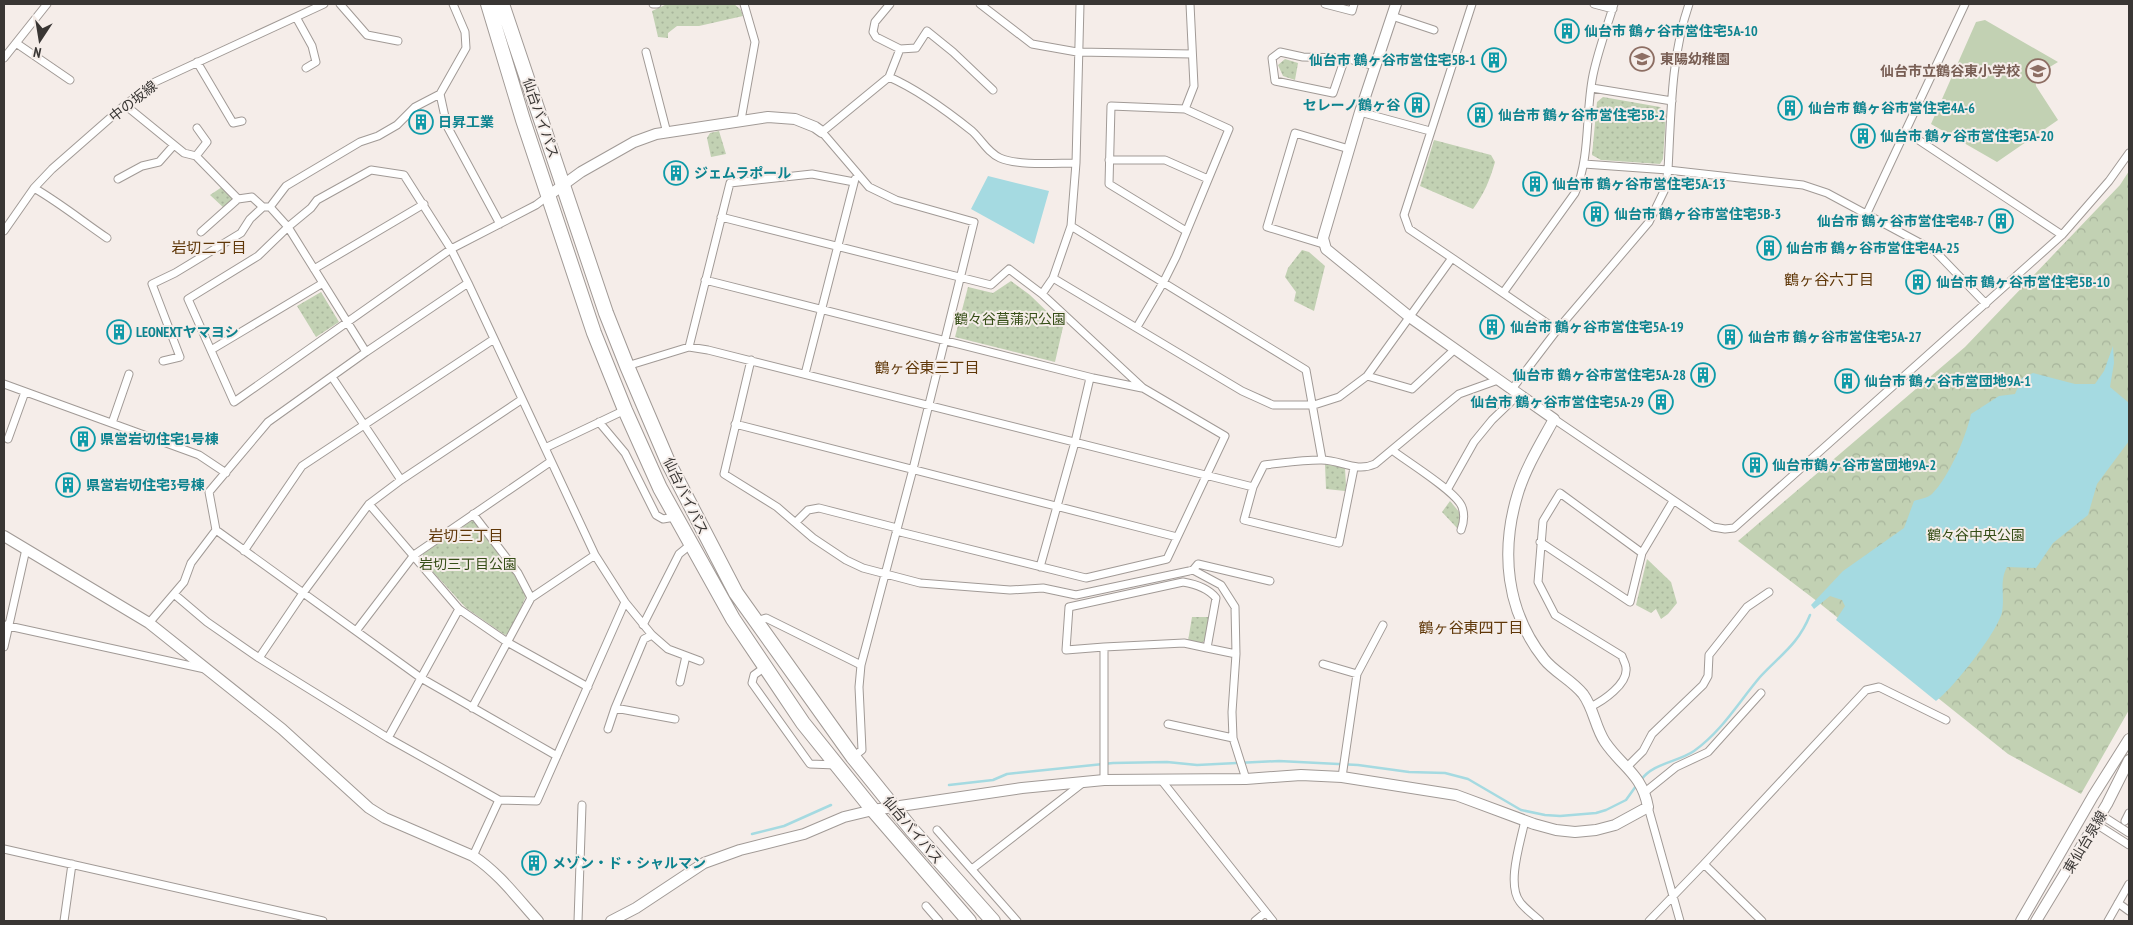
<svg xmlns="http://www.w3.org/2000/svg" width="2133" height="925" font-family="'PT Sans Narrow','Noto Sans JP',sans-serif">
	<defs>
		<pattern id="green-dots" width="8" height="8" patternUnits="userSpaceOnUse" patternTransform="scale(1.25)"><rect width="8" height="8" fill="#c2d1b3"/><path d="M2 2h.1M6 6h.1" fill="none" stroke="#a7b49b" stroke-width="1.8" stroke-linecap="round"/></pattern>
		<pattern id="forest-crowns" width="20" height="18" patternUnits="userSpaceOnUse" patternTransform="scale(1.25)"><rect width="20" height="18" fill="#c2d1b3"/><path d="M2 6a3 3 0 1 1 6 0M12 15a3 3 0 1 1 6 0" fill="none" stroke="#a7b49b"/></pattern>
	</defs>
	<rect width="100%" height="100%" fill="#f5ede9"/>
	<!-- green -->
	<path fill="url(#green-dots)" d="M667,4H734L741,10L743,16L699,26H677L668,33V38L658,37L652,11Z
		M1285,59L1298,63L1295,80L1283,76L1278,65Z
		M1603,97L1660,107L1666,114L1663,159L1660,164L1601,160L1592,155L1597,102Z
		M719,131L726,154L711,157L707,138L710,133Z
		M1434,140L1491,155L1495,162C1490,180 1484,194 1473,209L1420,186Z
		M222,187L235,199L224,208L210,195Z
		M1302,250L1309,252L1325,266L1314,311L1294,301L1296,292L1285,277L1288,268Z
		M1011,281L1030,295L1063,327L1055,362L955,337L968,287L993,293Z
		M321,292L339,322L316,337L297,306Z
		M1325,464L1345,468L1346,486L1345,491L1326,489Z
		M1450,501L1460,513L1462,520L1457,528L1442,512Z
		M473,520L476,522L515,576L526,596L510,633L505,635L466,608L424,562L423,554Z
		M1647,559L1671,582L1677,603L1668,614L1661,619L1656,609L1651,613L1636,605Z
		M1192,617H1209L1206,639L1201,644L1188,641Z"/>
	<!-- forest -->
	<path fill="url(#forest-crowns)" d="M2129,171V710L2081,794L2008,754L1818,602L1738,541L1965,347L2120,185Z"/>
	<!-- pitch -->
	<path fill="#c2d1b3" d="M1985,20L2058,62L2035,76L2036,86L2058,120L1997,162L1931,124L1976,22Z"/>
	<!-- water -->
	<path fill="#a5dae1" d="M988,176L1049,191L1034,244L971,209Z
		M2113,346L2114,363L2110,387L2129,403V441L2097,484L2088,515L2053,543L2036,568L2007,567C1999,582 2005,595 2002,612C1998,631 1953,689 1936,701L1836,620L1845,606L1842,600L1830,596L1814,609L1811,605L1843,571L1904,528L1914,501C1919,499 1928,498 1932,494C1949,477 1966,437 1971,414L1999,396L2015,394L2022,378L2033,373L2075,384H2095L2104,371Z"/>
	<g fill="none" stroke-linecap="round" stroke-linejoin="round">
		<!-- stream -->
		<path stroke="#a5dae1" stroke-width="2.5" d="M1641,780C1653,763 1678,762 1694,751C1722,731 1738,703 1760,677C1779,656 1798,645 1810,615
			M949,785L993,780L1007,774L1113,763L1167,762L1197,765L1279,761L1358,765L1409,772L1445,773L1468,779L1521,810L1545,815L1560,816L1596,813L1606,810L1626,800L1636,786
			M752,834L784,826L831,805"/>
		<!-- street casing -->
		<g stroke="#a19a96" stroke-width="9">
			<path id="street" d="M340,4L367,35L398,41
				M453,4L465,32L466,48L440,94L447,126L500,224
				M653,4H657
				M980,4L1032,44L1077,52L1192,54
				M1325,4L1352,11L1354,4
				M1594,4L1613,9
				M1689,4C1671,56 1671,114 1668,170L1803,185L1827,193L1935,251L1986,304
				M1392,16L1434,30
				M296,17L312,46L316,62L306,68
				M16,43L70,80
				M900,49L916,48L927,31L953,52L993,90
				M646,52L667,133
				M4,58L47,4
				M1345,58L1333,93L1275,81L1272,58L1280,52L1303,57L1345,58L1375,66
				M197,62L233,123L242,121
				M889,77C919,90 947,111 972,131C982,140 987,152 1000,158C1018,166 1055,163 1076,163
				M1592,88L1672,101
				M125,105L184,153L196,156L238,199
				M1185,109L1194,86L1190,4
				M1360,112L1430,131
				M741,120L755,42L744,4
				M1905,131L2062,235
				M196,156L207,142L197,128
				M1109,160H1165L1208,179
				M118,179L142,166L159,162L174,145
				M34,188C60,203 82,221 107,238
				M548,196L536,205L451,249L234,402L188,299L258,256L288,227L311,208L317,200L371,170L404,175L451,249L468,283L595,555L625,602L652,635L668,649L700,661
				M263,207H270L286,186L360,142L378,136L397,125L415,107L440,94
				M270,207L288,227L366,352
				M1867,213L1965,4
				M721,217L991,285L1009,269L1042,294L1143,388L1225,436L1167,559L1086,578L896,531
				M1071,226L1306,370L1322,459
				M4,231L34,188L52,169L125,105L155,82L324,4
				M1323,244L1267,227L1295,133L1349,149
				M1452,258L1557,330
				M314,269L424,204
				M1053,278L1242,391L1273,405H1314L1339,397L1367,376L1452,258L1409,229L1404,215L1472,4
				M705,280L1093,378L1142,388
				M468,283L366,352L268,422L209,492L216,530L421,678L557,756
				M1503,293L1575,193C1591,155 1585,114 1593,75C1598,51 1607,27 1614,4
				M1042,294L1053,278L1071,226L1076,163L1080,4
				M1137,327L1164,281L1176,257L1229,129L1185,109L1111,106L1109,184L1186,231
				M689,347L730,183L812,174L854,182
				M211,350L323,283
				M751,360L724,474L777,507L813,538L846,560L863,568L920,583L1010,590L1043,588L1076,595L1189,571L1193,570L1198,564L1270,581
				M163,361L180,357L152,284L175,273L241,233L250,219L263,207L252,197L238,199L201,232
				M627,366L689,347L708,350L1253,487
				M805,374L855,179
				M1367,376L1412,389L1455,349
				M332,377L401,480
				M4,384L199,455L226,473
				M1512,389L1557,330L1649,222L1665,189L1668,170L1584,164
				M1554,419L1713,527L1725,529L1734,528L2062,235L2109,181L2129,153
				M599,422L625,453L656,515L663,519L675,517
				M112,423L129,374
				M735,424L1177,537
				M8,439L25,392
				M545,448L625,410
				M1392,450C1406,461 1457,492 1462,507C1465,515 1464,522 1461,530
				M1354,468L1339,543L1244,520L1253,487L1264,465C1283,463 1302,460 1320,460C1340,459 1355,473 1375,464L1459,394L1498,380
				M1447,490L1474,442L1492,420L1519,394
				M369,504L459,609L507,642L588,687
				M473,514L518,573L531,598
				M796,522L808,510L819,508L897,528
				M1540,542L1630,602L1642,553L1673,501
				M244,551L302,466L494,339
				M1040,567L1075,442L1090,378
				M1193,570L1221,585L1235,607L1236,654L1232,712L1233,738L1246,779
				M174,594L207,622L259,658L388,738L499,800L537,801L625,602
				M756,621L766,618L861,665
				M149,623L184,582L191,563L216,530
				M4,625L205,669
				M643,625L679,554L690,545
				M356,631L414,555L550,462
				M4,647L26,549
				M1104,647L1066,650L1069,607L1183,582C1195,584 1208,588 1216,598L1207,648L1184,643L1104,647V780
				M1207,648L1236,654
				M259,658L303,593L369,504L401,480L521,400
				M1323,664L1357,674
				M765,667L754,675L752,683L810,764L836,765
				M680,682L686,656
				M1590,707C1603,701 1628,684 1626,668C1626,664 1623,660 1622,656L1555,615L1538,582L1543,521L1560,493L1642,553
				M472,708L531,598L595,555
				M615,708L675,719
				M1168,724L1233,738
				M608,729L615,708L644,639L652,635
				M388,738L459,609
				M853,757L862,750L859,687L861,665L913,469L974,222L896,200L869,187L822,132L889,77L900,49L876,37L873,32L875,22L890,4
				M1627,767L1643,751L1652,734L1703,685L1708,676L1709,655L1747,607L1769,592
				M1342,777L1357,674L1383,625
				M1162,781L1273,921
				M1645,792L1676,767L1708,752L1761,693
				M1648,807L1680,921
				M2101,815L2129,833
				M1525,820C1521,841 1506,884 1520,902C1525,909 1534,915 1540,921
				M2125,821L2129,813
				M2096,824L2129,845
				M937,830L1017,921
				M4,849L323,921
				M473,856L499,800
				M1704,864L1866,690L1879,687L1946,720
				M972,869L1084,782
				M2118,903L2129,911
				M926,906L939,921
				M64,921L72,864
				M578,921L582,805
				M1255,921L1266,912
				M1649,921L1704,864L1762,921
				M2108,921L2129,884"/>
		</g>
		<!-- secondary casing -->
		<g stroke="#a19a96" stroke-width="12">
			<path id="secondary" d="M548,196L581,172L634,142L656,134L768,117L795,119L815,127L822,132
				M4,536L149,623L282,729L369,808L385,818L473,856C499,873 518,899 538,921
				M611,921L636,908L704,863L740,850L804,834L844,817L873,810L1022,788L1104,780L1246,779L1301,775L1342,777L1456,795L1534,824L1556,830L1575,832L1596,830L1615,825L1648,807C1642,774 1622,767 1605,742C1595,727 1594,709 1583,694C1572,680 1554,672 1544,659C1506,611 1500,551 1518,493C1526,467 1541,443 1554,419L1411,318L1326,249L1323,238L1360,112L1396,4
				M2021,921L2093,796L2129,739
				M2036,921L2107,804L2129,760"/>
		</g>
		<!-- highway casing -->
		<g stroke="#a19a96" stroke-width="16">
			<path id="highway" d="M488,4L523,120L594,333L625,410L660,488L733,619L803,723L873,810L969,921
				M502,4L606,313L627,366L668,462L736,593L853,757L912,830L993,921"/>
		</g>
		<!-- street -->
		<use href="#street" stroke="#fff" stroke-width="7"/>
		<!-- secondary -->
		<use href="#secondary" stroke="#fff" stroke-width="10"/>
		<!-- highway -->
		<use href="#highway" stroke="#fff" stroke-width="14"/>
	</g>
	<!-- icons -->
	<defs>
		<g id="building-ring" transform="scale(1.25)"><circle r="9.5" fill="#f5ede9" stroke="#0f9aa8" stroke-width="1.5"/><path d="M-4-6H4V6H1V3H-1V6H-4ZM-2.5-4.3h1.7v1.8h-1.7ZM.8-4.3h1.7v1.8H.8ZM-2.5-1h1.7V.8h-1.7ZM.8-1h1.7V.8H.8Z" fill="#0f9aa8"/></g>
		<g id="school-ring" transform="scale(1.25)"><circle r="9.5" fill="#f5ede9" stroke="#8d6e63" stroke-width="1.5"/><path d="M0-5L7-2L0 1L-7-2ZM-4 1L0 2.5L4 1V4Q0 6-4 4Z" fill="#8d6e63"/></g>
	</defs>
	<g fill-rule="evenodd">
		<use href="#building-ring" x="1567" y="31"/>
		<use href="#school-ring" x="1642" y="59"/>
		<use href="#building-ring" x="1494" y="60"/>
		<use href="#school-ring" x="2038" y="71"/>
		<use href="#building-ring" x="1417" y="105"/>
		<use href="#building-ring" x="1790" y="108"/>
		<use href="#building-ring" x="1480" y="115"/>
		<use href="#building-ring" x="421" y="122"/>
		<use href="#building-ring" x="1863" y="136"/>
		<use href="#building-ring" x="676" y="173"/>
		<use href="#building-ring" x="1535" y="184"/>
		<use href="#building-ring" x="1596" y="214"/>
		<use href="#building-ring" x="2001" y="221"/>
		<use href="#building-ring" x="1769" y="248"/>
		<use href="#building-ring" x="1918" y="282"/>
		<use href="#building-ring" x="1492" y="327"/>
		<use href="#building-ring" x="119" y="332"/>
		<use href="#building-ring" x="1730" y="337"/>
		<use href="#building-ring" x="1703" y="375"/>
		<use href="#building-ring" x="1847" y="381"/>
		<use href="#building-ring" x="1661" y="402"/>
		<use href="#building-ring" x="83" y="439"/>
		<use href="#building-ring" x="1755" y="465"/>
		<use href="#building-ring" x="68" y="485"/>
		<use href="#building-ring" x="534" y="863"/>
	</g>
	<g text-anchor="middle" stroke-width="4" stroke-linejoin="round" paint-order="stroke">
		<!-- culture labels -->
		<g font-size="14" font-weight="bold" fill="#0d838f" stroke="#f5ede9" text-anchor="start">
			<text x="1584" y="36">仙台市 鶴ヶ谷市営住宅5A-10</text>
			<text x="1476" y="65" text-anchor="end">仙台市 鶴ヶ谷市営住宅5B-1</text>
			<text x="1400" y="110" text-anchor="end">セレーノ鶴ヶ谷</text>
			<text x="1808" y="113">仙台市 鶴ヶ谷市営住宅4A-6</text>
			<text x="1498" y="120">仙台市 鶴ヶ谷市営住宅5B-2</text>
			<text x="438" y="127">日昇工業</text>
			<text x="1880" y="141">仙台市 鶴ヶ谷市営住宅5A-20</text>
			<text x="694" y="178">ジェムラポール</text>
			<text x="1552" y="189">仙台市 鶴ヶ谷市営住宅5A-13</text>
			<text x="1614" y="219">仙台市 鶴ヶ谷市営住宅5B-3</text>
			<text x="1984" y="226" text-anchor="end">仙台市 鶴ヶ谷市営住宅4B-7</text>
			<text x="1786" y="253">仙台市 鶴ヶ谷市営住宅4A-25</text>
			<text x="1936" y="287">仙台市 鶴ヶ谷市営住宅5B-10</text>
			<text x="1510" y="332">仙台市 鶴ヶ谷市営住宅5A-19</text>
			<text x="136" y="337">LEONEXTヤマヨシ</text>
			<text x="1748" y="342">仙台市 鶴ヶ谷市営住宅5A-27</text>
			<text x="1686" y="380" text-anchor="end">仙台市 鶴ヶ谷市営住宅5A-28</text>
			<text x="1864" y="386">仙台市 鶴ヶ谷市営団地9A-1</text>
			<text x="1644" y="407" text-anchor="end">仙台市 鶴ヶ谷市営住宅5A-29</text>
			<text x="100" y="444">県営岩切住宅1号棟</text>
			<text x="1772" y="470">仙台市鶴ヶ谷市営団地9A-2</text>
			<text x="86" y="490">県営岩切住宅3号棟</text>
			<text x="552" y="868">メゾン・ド・シャルマン</text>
		</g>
		<!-- education labels -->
		<g font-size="14" font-weight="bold" fill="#785e54" stroke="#f5ede9" text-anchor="start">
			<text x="1660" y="64">東陽幼稚園</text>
			<text x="2020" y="76" text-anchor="end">仙台市立鶴谷東小学校</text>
		</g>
		<!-- street labels -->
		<g font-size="14" fill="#393634" stroke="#f5ede9">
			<text transform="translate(133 101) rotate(-38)" y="5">中の坂線</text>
			<text transform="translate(541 118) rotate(71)" y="5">仙台バイパス</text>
			<text transform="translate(686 496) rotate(64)" y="5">仙台バイパス</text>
			<text transform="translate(913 830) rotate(50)" y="5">仙台バイパス</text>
			<text transform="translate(2085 842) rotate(-59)" y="5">東仙台泉線</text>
		</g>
		<!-- park labels -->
		<g font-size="14" fill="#364e17" stroke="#f5ede9">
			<text x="1010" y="324">鶴々谷菖蒲沢公園</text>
			<text x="1976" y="540">鶴々谷中央公園</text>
			<text x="468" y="569">岩切三丁目公園</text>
		</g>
		<!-- neighbourhood labels -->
		<g font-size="15" fill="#5f3708" stroke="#f5ede9">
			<text x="209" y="253">岩切二丁目</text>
			<text x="1829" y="285">鶴ヶ谷六丁目</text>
			<text x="927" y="373">鶴ヶ谷東三丁目</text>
			<text x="466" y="541">岩切三丁目</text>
			<text x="1471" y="633">鶴ヶ谷東四丁目</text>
		</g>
	</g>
	<!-- border -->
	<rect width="2133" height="925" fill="none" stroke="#393634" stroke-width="10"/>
	<!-- north arrow -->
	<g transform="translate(40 40) rotate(192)" stroke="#f5ede9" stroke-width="4" paint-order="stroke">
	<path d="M0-4L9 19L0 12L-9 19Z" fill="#393634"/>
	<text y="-8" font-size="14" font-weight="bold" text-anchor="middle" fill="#393634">N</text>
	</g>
</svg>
